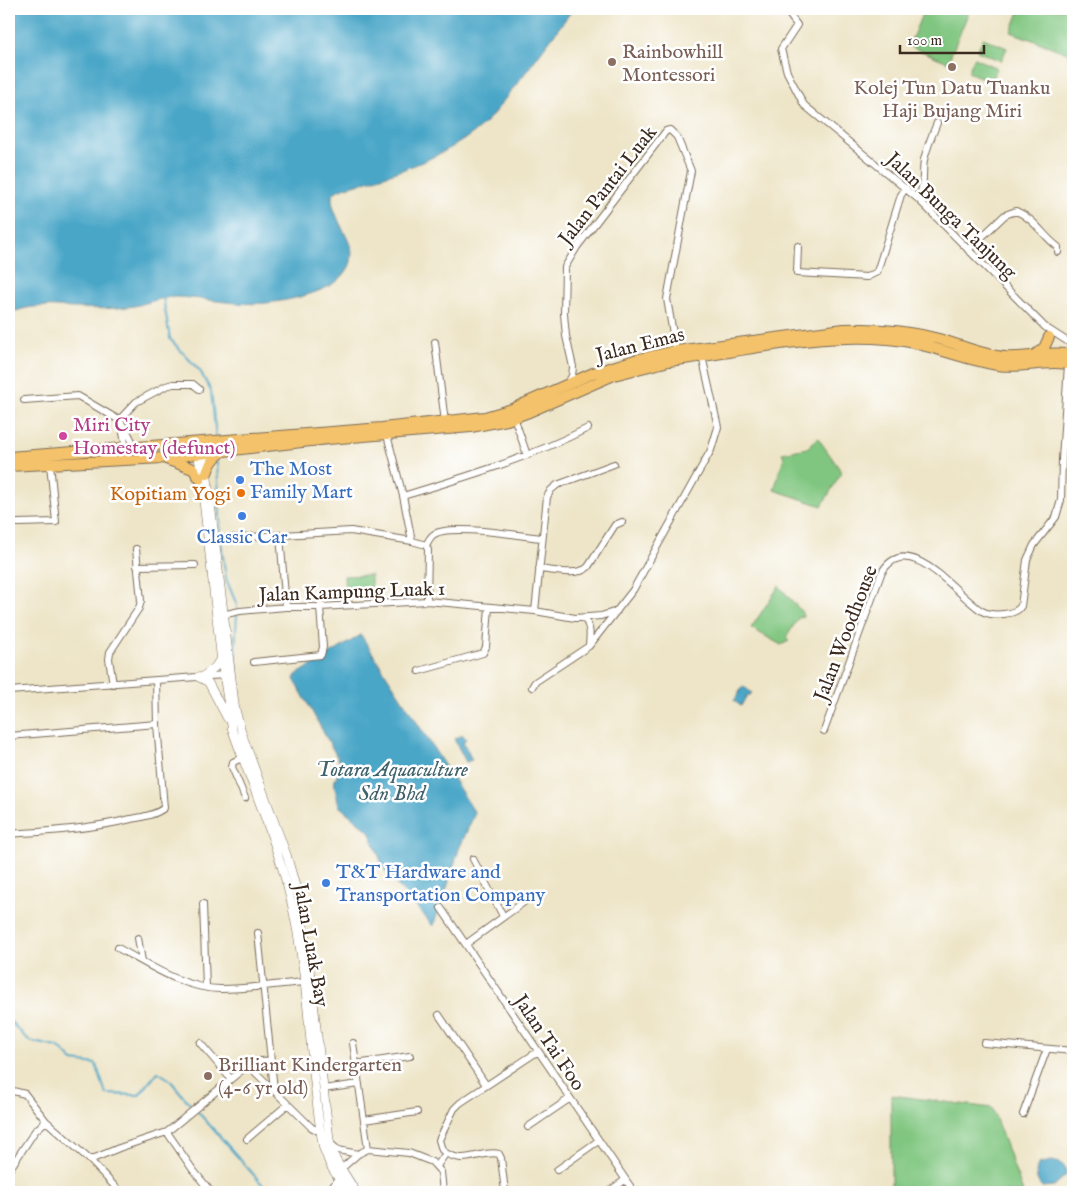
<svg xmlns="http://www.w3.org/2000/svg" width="1082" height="1201" font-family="'IM FELL English',serif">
	<rect width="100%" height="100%" fill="#fff"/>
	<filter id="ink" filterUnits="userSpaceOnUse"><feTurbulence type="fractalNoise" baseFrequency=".02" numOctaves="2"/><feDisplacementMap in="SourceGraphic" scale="10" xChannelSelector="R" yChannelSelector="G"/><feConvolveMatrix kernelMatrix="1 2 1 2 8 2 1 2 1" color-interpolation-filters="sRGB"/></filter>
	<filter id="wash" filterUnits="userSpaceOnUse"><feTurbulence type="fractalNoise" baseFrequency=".0096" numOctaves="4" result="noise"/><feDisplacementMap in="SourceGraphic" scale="20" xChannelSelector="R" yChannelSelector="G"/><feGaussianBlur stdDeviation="1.12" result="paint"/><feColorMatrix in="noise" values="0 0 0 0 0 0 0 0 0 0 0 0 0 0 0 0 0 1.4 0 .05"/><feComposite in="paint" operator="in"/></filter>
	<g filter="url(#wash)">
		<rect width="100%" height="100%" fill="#eee5c8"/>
		<!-- green -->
		<path fill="#80c680" stroke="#5e784f" d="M924,9H970L948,62L909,46Z
			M1020,9H1073V55L1011,32Z
			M983,38L1007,48L1001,61L977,51Z
			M974,58L997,68L992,82L968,72Z
			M818,438L839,468L841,473L822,506L774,490L784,457L782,453L807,448Z
			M371,575V593H345L344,576Z
			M779,586L801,611L803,616L802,618L799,617L786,638L789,641L781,645L751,628Z
			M891,1095L992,1108L1023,1192H891Z"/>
		<!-- water -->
		<path fill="#49a6c7" stroke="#426872" d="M9,9H573C553,36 533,63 512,90C502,102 494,115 483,125C472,135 452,148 439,154C412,168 382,177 354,185C347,187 337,189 333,194C327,204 348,237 351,247C360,288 294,300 266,303C236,306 206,298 176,297C158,297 145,305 128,307C112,309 95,309 79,308C53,308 34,302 9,314Z
			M361,635L475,813L459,849L446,891L433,926L385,871L369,831L339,806L334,783L341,764L294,679L296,675Z
			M743,686L752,693L750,695H747L741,706L734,701Z
			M463,735L466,739L463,742L472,760L466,762L454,739Z
			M1051,1161C1060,1162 1067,1165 1066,1175L1054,1186L1042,1187C1036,1181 1034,1171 1039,1164Z"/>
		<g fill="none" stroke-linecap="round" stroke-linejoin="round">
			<!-- stream -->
			<path stroke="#49a6c7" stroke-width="2" d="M163,297L170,339L200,371L211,391L216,437
				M217,462L221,537
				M221,542L226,579L237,605V609
				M237,614L235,648L239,694
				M9,1020L29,1041L57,1047L63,1051L73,1061L96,1064L106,1094L139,1095L158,1072L169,1079L190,1104
				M198,1112L269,1192"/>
			<!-- river -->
			<path stroke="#49a6c7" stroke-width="10" d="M9,515V520"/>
		</g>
	</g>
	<g filter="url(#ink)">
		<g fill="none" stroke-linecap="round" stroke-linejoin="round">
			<!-- minor casing -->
			<g stroke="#7a6b5a" stroke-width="8">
				<path id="minor" d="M785,9L797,25L781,49L787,72L804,105L918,199L1045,327L1073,345
					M918,199C925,189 922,172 924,160C927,147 932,135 937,123
					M798,246L797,273L867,277L877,272L901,195L906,188
					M968,250L1005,215L1016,211C1034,218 1043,236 1058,247V252
					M435,342L445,422
					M567,384L572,376L573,367L566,336L564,314L565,267L577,247L666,131L670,130L677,137L691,171L667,299L676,351
					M24,400L78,396L119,420L127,431L135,447
					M514,417L527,455
					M119,420L136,402L166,386L173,384H193L199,389
					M124,429L123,433L126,448
					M387,435L403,496L412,541
					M403,496C466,477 529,458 588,428
					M18,523L56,522L50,464
					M280,536L286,607
					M215,539L351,531L412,541L426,545
					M426,545C428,542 430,537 433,535C447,523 521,536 542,538
					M426,545L428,550L427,601
					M137,566L195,565
					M539,569C553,570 577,577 588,567L615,525L622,522
					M535,611L547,497L551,490L557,485L614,464
					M217,616L240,611L286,607H320L427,601L535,611L575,618L601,616L617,611
					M584,618C591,627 590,635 589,645
					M254,662L321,655L323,647L320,607
					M419,671L483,653L486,647L489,607
					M113,684L109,659L110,652L139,608L141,601L136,549
					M532,687L535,682L589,646L633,590L711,450L718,427L702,356
					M9,691L224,675
					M824,731L881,574C907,526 957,596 982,611C989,615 996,615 1004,614C1011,613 1017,612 1021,606L1027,560L1034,545L1056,517L1061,500L1062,460L1068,364
					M9,736L157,724
					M242,758L233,762L232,767L245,798
					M9,834C50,831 90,829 131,819C142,817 155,815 164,808L157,724L156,680
					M473,859L503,916
					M203,904L206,987
					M441,908L634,1192
					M258,933L274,1090
					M138,938L142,961
					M466,944L524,902
					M118,948C149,965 187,990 222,989C249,989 277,984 304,982
					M439,1015L486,1085
					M200,1043L231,1079
					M353,1043L368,1149
					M984,1043L1073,1051
					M356,1064L410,1056
					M248,1065L311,1127L320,1132
					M323,1089L359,1084
					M9,1090L25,1094L46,1121L90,1160L120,1192
					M1023,1114L1047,1049
					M364,1120L417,1112
					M528,1127L569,1099
					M167,1132L193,1170L211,1192
					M247,1139L287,1105
					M330,1143L338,1150L358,1154
					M90,1160L119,1148L167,1132L248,1065L253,1062L271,1060
					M437,1166L446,1153
					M9,1170L35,1131L46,1121
					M557,1170L598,1141
					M329,1191L338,1180L341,1169L358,1154L368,1149L409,1153L432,1162L441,1172L443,1192
					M505,1192L501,1158L499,1154C482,1149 463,1168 442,1150L439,1140L454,1109L460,1103L537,1052
					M608,1192L625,1180"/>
			</g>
			<!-- tertiary casing -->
			<g stroke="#7a6b5a" stroke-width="9">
				<path id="tertiary" d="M197,442L221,658L232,729C254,791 283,856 295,920C310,995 310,1072 323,1147L330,1165L347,1192
					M204,449L235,708L243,737L287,856L299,898L308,956L330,1143L336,1160L356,1192
					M198,677L208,682L227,718
					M202,677L215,667L221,658
					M330,1190L344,1192"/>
			</g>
			<!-- primary casing -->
			<g stroke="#7a6b5a" stroke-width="12">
				<path id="primary" d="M1036,354L1044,348L1049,337
					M9,457L382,428L485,417L512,409L593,373L635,360L676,351L844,329C877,328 907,331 939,339C961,345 982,355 1005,357C1028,359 1050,350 1073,355
					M166,459L193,469L200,479
					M9,466L163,458L328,439L471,427L507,420L529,412L614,375L669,361C741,352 814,333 887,339C927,342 960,359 998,365C1023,369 1048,359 1073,365
					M207,473C210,463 214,458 222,452"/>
			</g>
			<!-- minor -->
			<use href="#minor" stroke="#fff" stroke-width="6"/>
			<!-- tertiary -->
			<use href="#tertiary" stroke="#fff" stroke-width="8"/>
			<!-- primary -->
			<use href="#primary" stroke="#f3c26a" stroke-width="10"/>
		</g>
	</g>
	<!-- markers -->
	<g fill="#8d6e63" stroke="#fff" stroke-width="2">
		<circle cx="612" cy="62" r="5"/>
		<circle cx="952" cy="67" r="5"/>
		<circle cx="208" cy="1076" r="5"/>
	</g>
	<circle fill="#d1479c" stroke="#fff" stroke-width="2" cx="63" cy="436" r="5"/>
	<g fill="#3f7fe0" stroke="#fff" stroke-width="2">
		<circle cx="240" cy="480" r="5"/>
		<circle cx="242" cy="516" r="5"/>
		<circle cx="326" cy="883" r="5"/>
	</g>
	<circle fill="#e8710a" stroke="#fff" stroke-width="2" cx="241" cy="493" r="5"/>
	<g text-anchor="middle" stroke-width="5" stroke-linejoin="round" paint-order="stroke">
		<!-- education labels -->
		<g font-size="20" fill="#785e54" stroke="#fff" text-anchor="start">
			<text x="622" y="58">Rainbowhill<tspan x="622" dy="23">Montessori</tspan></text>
			<text x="952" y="94" text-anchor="middle">Kolej Tun Datu Tuanku<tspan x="952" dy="23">Haji Bujang Miri</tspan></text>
			<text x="218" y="1071">Brilliant Kindergarten<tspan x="218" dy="23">(4-6 yr old)</tspan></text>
		</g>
		<!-- street labels -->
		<g font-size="20" fill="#3b2a1e" stroke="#fff">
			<text transform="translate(607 185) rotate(-52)" y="7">Jalan Pantai Luak</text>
			<text transform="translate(952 215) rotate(44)" y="7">Jalan Bunga Tanjung</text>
			<text transform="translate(640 344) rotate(-14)" y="7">Jalan Emas</text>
			<text transform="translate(352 591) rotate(-2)" y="7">Jalan Kampung Luak 1</text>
			<text transform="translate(845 633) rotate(-69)" y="7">Jalan Woodhouse</text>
			<text transform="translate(312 945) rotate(80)" y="7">Jalan Luak Bay</text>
			<text transform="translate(550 1042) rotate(56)" y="7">Jalan Tai Foo</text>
		</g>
		<!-- hotel labels -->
		<g font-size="20" fill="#b23c85" stroke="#fff" text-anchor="start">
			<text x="73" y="431">Miri City<tspan x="73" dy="23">Homestay (defunct)</tspan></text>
		</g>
		<!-- shop labels -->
		<g font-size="20" fill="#366cbe" stroke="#fff" text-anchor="start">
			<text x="250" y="475">The Most<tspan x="250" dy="23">Family Mart</tspan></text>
			<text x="242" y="543" text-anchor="middle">Classic Car</text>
			<text x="336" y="878">T&amp;T Hardware and<tspan x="336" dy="23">Transportation Company</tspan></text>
		</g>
		<!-- food labels -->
		<g font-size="20" fill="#c56008" stroke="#fff" text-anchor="end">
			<text x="231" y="500">Kopitiam Yogi</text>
		</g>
		<!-- water labels -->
		<g font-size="21" font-style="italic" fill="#41626a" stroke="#fff">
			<text x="392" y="776">Totara Aquaculture<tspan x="392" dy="24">Sdn Bhd</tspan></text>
		</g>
	</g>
	<!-- margin -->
	<rect width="1082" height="1201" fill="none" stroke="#fff" stroke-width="30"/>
	<!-- scale -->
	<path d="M900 45v8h84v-8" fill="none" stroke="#3b2a1e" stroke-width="2.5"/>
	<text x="907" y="45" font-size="15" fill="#3b2a1e" stroke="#ffffff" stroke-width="4" paint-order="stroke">100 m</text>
</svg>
